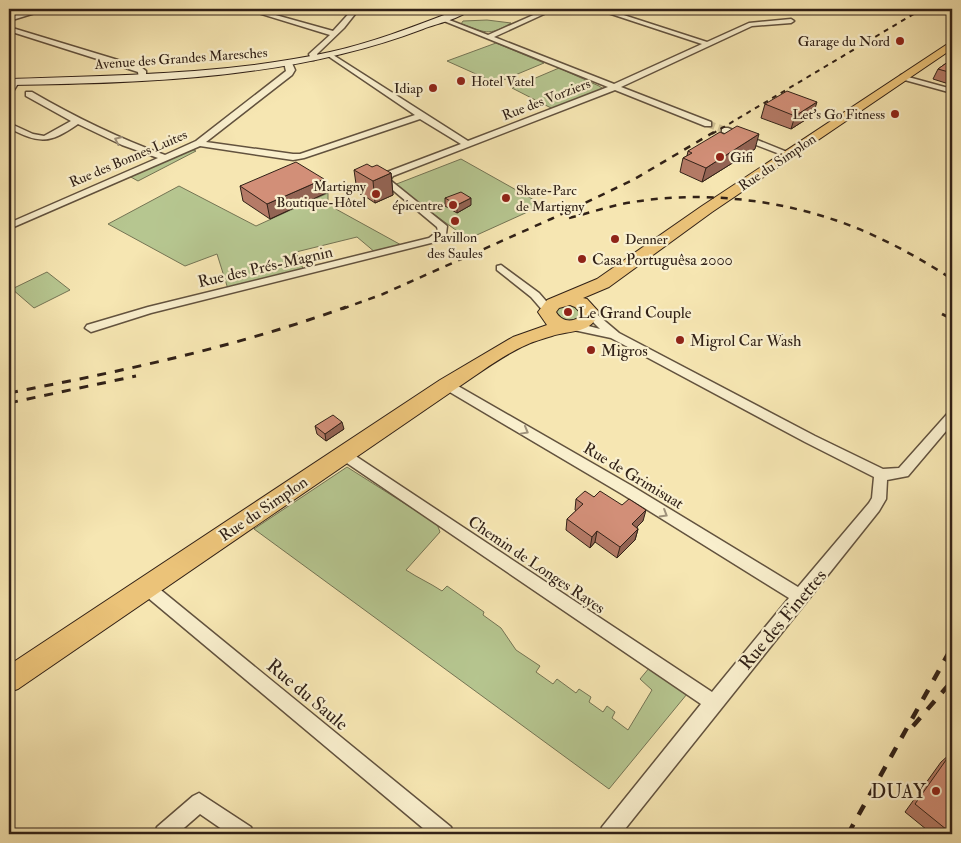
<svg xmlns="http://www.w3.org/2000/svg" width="961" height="843" font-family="'IM FELL Double Pica',serif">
	<rect width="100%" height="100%" fill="#f6e6b2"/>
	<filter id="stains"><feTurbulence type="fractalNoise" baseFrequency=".004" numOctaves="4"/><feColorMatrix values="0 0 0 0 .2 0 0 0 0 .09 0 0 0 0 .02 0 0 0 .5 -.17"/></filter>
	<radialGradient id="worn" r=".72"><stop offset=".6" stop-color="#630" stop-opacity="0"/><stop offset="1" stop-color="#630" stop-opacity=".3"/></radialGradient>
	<!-- green -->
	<path fill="#b6c690" stroke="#747454" d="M487,20L511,23C488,37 485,32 461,24L463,21Z
		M496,43L544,63L496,83L447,61Z
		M559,68L599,86L602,88L601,90L553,109L512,88Z
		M189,148L196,151L138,181L129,176Z
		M461,159L543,205L468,239L394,185Z
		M179,186L256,226L328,193V203L334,208L403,246L376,253L357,237L296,252L304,271L228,289L217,254L185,266L108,224Z
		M47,272L70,290L34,308L12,289Z
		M570,304L580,309L581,315C573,323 562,321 556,312L557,307Z
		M347,467L437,524L440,532L406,570C418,578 430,583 442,591L447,586L484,612L483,615L501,628L516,650L540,666L536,672L553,684L557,679L576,693L579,689L591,697L589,702L603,712L607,706L615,712L612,718L628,730L652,690L640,679L650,667L687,694L609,789L254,529Z"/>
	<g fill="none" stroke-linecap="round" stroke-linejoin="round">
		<!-- stream -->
		<path stroke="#728073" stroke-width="2" d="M23,13L39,9"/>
		<!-- street-tunnel -->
		<path stroke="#cfbf93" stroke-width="7" stroke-dasharray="7 4" stroke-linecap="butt" d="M708,124L725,130"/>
		<!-- street casing -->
		<g stroke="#62523e" stroke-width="3">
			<path id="street" d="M39,9H48L9,21V17Z
				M245,9H254L333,31L353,9H359L344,28L317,54L318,58L314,60H311L309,54L330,35Z
				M547,9H555L494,37L614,84L702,44L596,9H605L707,42L749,23L791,19L794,21L791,23L752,26L621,87L711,122V126H705L615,90L393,176L390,180L447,226L446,234L435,242L151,313L91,332L85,328L87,325L148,307L429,238L438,231L437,227L382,181V177L387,172L461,144L420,119L304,158L293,160L200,146L9,229V223L158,158L122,145L78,124C49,144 40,144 9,128V123L33,134L44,136L71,121L26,96V92H32C75,117 118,138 165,155L196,141L286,71L284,63L288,61H291L295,70L292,75L206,142L293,154H300L415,115L328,56L326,55L330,53L468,141L608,87L439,19L444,18L488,35Z
				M9,27L141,67L146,71V77L139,79L138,72L135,71L9,31Z
				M901,75L952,89V93L901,79Z
				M12,80L19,82L12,93H9V86Z
				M722,128H728L792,154L785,156L722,132Z
				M501,265L539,293L552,308L553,310L552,312H544L531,297L497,270V266Z
				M589,310L593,311L619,333L815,436L883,469L899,468L948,413L952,412V424L908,476L887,480L886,499L879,511L621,834H600L602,827L701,704L338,457L337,454L338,451H348L712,692L789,598L622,494L443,388L441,385L443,382H451L632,486L798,587L869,503L872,498L874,477L805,442L611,338L569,329L567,326L573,322L600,329L584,313Z
				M146,580L151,582L451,827L453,834H430L141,592L139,587L141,582Z
				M199,793L251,827L253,834H229L200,814L177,834H155L157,827L193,796Z"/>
		</g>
		<!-- secondary casing -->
		<g stroke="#312117" stroke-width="2">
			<path id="secondary" d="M460,9H471C462,18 436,24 423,29C291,79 148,83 9,85V79C116,75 225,75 330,52C375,42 418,25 460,9Z"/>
		</g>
		<!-- primary casing -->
		<g stroke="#312117" stroke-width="2">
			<path id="primary" d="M952,41V49L712,212L609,287L583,298L587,299L598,311C595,334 569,330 552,336C543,339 534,341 526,345C501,356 477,375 454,390L18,689L9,692V665L440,380L513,337L547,325L538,312L547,300L597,279L702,206ZM570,305L575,307L580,312V317C571,323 561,321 556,312L559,308Z"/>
		</g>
		<!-- street -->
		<use href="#street" fill="#f9efcd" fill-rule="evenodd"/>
		<!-- secondary -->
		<use href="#secondary" fill="#f9efcd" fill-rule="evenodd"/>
		<!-- primary -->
		<use href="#primary" fill="#ebc379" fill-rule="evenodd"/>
		<!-- rail-far3 -->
		<path stroke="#312117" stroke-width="2" stroke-dasharray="5 5" stroke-linecap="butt" d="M712,134L922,9"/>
		<!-- rail-far2 -->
		<path stroke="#312117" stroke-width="2.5" stroke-dasharray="7 7" stroke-linecap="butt" d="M569,218C585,214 601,209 617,205C697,188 790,199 866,232C896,245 924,261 952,279
			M342,309L383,294L551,219L633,180L714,132"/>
		<!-- rail-far1 -->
		<path stroke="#312117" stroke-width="3" stroke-dasharray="9 9" stroke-linecap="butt" d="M942,314L952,319
			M9,393C123,371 236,347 346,307
			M9,403L136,376"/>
		<!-- rail -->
		<path stroke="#312117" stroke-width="4.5" stroke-dasharray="11 11" stroke-linecap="butt" d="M913,726L952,681
			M848,834L952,647"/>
	</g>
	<!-- wall -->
	<path fill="#b57b67" stroke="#312117" d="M952,59V85L933,79L938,69Z
		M765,104L813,115L791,129L761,118Z
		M755,149L702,182L680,172L683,158L687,156L688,151Z
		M372,167L391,173L393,195L375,203L357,191L354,170Z
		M324,179L326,193L270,219L243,201L240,186Z
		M445,198L471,205L457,213L445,206Z
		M315,426L344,429L326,441L317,434Z
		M594,497L643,521L637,527L638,529L635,540L617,558L595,542L590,548L566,530L567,519L576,511L575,510L576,499Z
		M951,753L952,834H932L905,812L941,762Z"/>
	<!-- shaded-wall -->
	<path fill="#936454" stroke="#312117" d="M817,102L813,115L791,129L795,116Z
		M759,134L755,149L702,182L706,168Z
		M391,173L393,195L375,203L373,181Z
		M324,179L326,193L270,219L267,204Z
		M471,198V205L457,213V205Z
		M342,422L344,429L326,441L325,434Z
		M646,510L643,521L629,535L632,524Z
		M638,529L635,540L617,558L620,547Z
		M597,531L595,542L590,548L592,537Z"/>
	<!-- building -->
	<path fill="#d28f78" stroke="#312117" d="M952,59V73L938,69Z
		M787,91L817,102L795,116L765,104Z
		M737,126L759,134L706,168L683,158L692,153L688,151L720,132L724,134Z
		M296,162L324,179L267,204L240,186Z
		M367,164L372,167L377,165L391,173L373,181L354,170Z
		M461,192L471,198L457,205L445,198Z
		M333,415L342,422L325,434L315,426Z
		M585,491L594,497L600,491L622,505L629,499L646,510L632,524L638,529L620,547L597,531L592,537L567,519L583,504L576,499Z
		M951,753L952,754V834L915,804Z"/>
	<!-- one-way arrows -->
	<defs><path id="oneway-chevron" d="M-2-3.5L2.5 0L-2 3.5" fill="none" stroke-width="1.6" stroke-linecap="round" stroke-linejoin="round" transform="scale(1.25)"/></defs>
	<g stroke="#9f927b">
		<use href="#oneway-chevron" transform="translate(118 140) rotate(-155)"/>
		<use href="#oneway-chevron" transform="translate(525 431) rotate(29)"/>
		<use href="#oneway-chevron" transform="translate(664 514) rotate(31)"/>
	</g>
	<!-- markers -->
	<g fill="#8f2418" stroke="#f9efcd" stroke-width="2">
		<circle cx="900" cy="41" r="5"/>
		<circle cx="461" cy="81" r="5"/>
		<circle cx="433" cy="88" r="5"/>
		<circle cx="895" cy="114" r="5"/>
		<circle cx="720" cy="157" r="5"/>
		<circle cx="376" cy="194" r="5"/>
		<circle cx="506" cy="198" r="5"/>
		<circle cx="453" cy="205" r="5"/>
		<circle cx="455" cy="221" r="5"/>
		<circle cx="615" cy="239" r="5"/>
		<circle cx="582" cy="259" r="5"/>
		<circle cx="568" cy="312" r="5"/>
		<circle cx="680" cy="340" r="5"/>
		<circle cx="591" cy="350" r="5"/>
		<circle cx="936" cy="791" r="5"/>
	</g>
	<g text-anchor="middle" stroke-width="4.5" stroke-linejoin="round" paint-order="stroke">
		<!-- far-poi labels -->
		<g font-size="14" fill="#312117" stroke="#f9efcd" text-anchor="end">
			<text x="890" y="46">Garage du Nord</text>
			<text x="471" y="86" text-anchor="start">Hotel Vatel</text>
			<text x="423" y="93">Idiap</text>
			<text x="885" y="119">Let's Go Fitness</text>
			<text x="730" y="162" text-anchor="start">Gifi</text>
			<text x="366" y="191">Martigny<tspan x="366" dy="16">Boutique-Hôtel</tspan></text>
			<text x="516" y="195" text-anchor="start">Skate-Parc<tspan x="516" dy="16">de Martigny</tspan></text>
			<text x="443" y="210">épicentre</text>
			<text x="455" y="242" text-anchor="middle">Pavillon<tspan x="455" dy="16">des Saules</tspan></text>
			<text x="625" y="244" text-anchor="start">Denner</text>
		</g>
		<!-- far-street labels -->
		<g font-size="14" fill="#312117" stroke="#f9efcd">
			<text transform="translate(181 58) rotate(-4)" y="5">Avenue des Grandes Maresches</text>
			<text transform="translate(546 99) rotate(-21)" y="5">Rue des Vorziers</text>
			<text transform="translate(128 158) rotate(-23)" y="5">Rue des Bonnes Luites</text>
			<text transform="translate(777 162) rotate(-34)" y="5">Rue du Simplon</text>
		</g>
		<!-- poi labels -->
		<g font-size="16" fill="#312117" stroke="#f9efcd" text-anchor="start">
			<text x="592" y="265">Casa Portuguêsa 2000</text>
			<text x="578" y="318">Le Grand Couple</text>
			<text x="690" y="346">Migrol Car Wash</text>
			<text x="601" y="356">Migros</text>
		</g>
		<!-- street labels -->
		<g font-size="16" fill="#312117" stroke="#f9efcd">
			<text transform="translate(265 266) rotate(-13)" y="6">Rue des Prés-Magnin</text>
			<text transform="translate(634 475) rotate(31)" y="6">Rue de Grimisuat</text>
			<text transform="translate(263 508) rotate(-34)" y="6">Rue du Simplon</text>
			<text transform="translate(537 564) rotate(34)" y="6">Chemin de Longes Rayes</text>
		</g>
		<!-- near-street labels -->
		<g font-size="19" fill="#312117" stroke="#f9efcd">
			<text transform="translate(782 619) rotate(-50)" y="7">Rue des Finettes</text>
			<text transform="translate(308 694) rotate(40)" y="7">Rue du Saule</text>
		</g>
		<!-- near-poi labels -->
		<g font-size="19" fill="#312117" stroke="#f9efcd" text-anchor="end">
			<text x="926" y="798">DUAY</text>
		</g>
	</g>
	<!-- margin -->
	<rect width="961" height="843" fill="none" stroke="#f6e6b2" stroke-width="30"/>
	<rect x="10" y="10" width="941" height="823" fill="none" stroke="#312117" stroke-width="2.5"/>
	<rect x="15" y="15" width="931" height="813" fill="none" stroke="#312117"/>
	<rect width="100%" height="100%" filter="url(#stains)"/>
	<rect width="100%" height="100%" fill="url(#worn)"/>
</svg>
